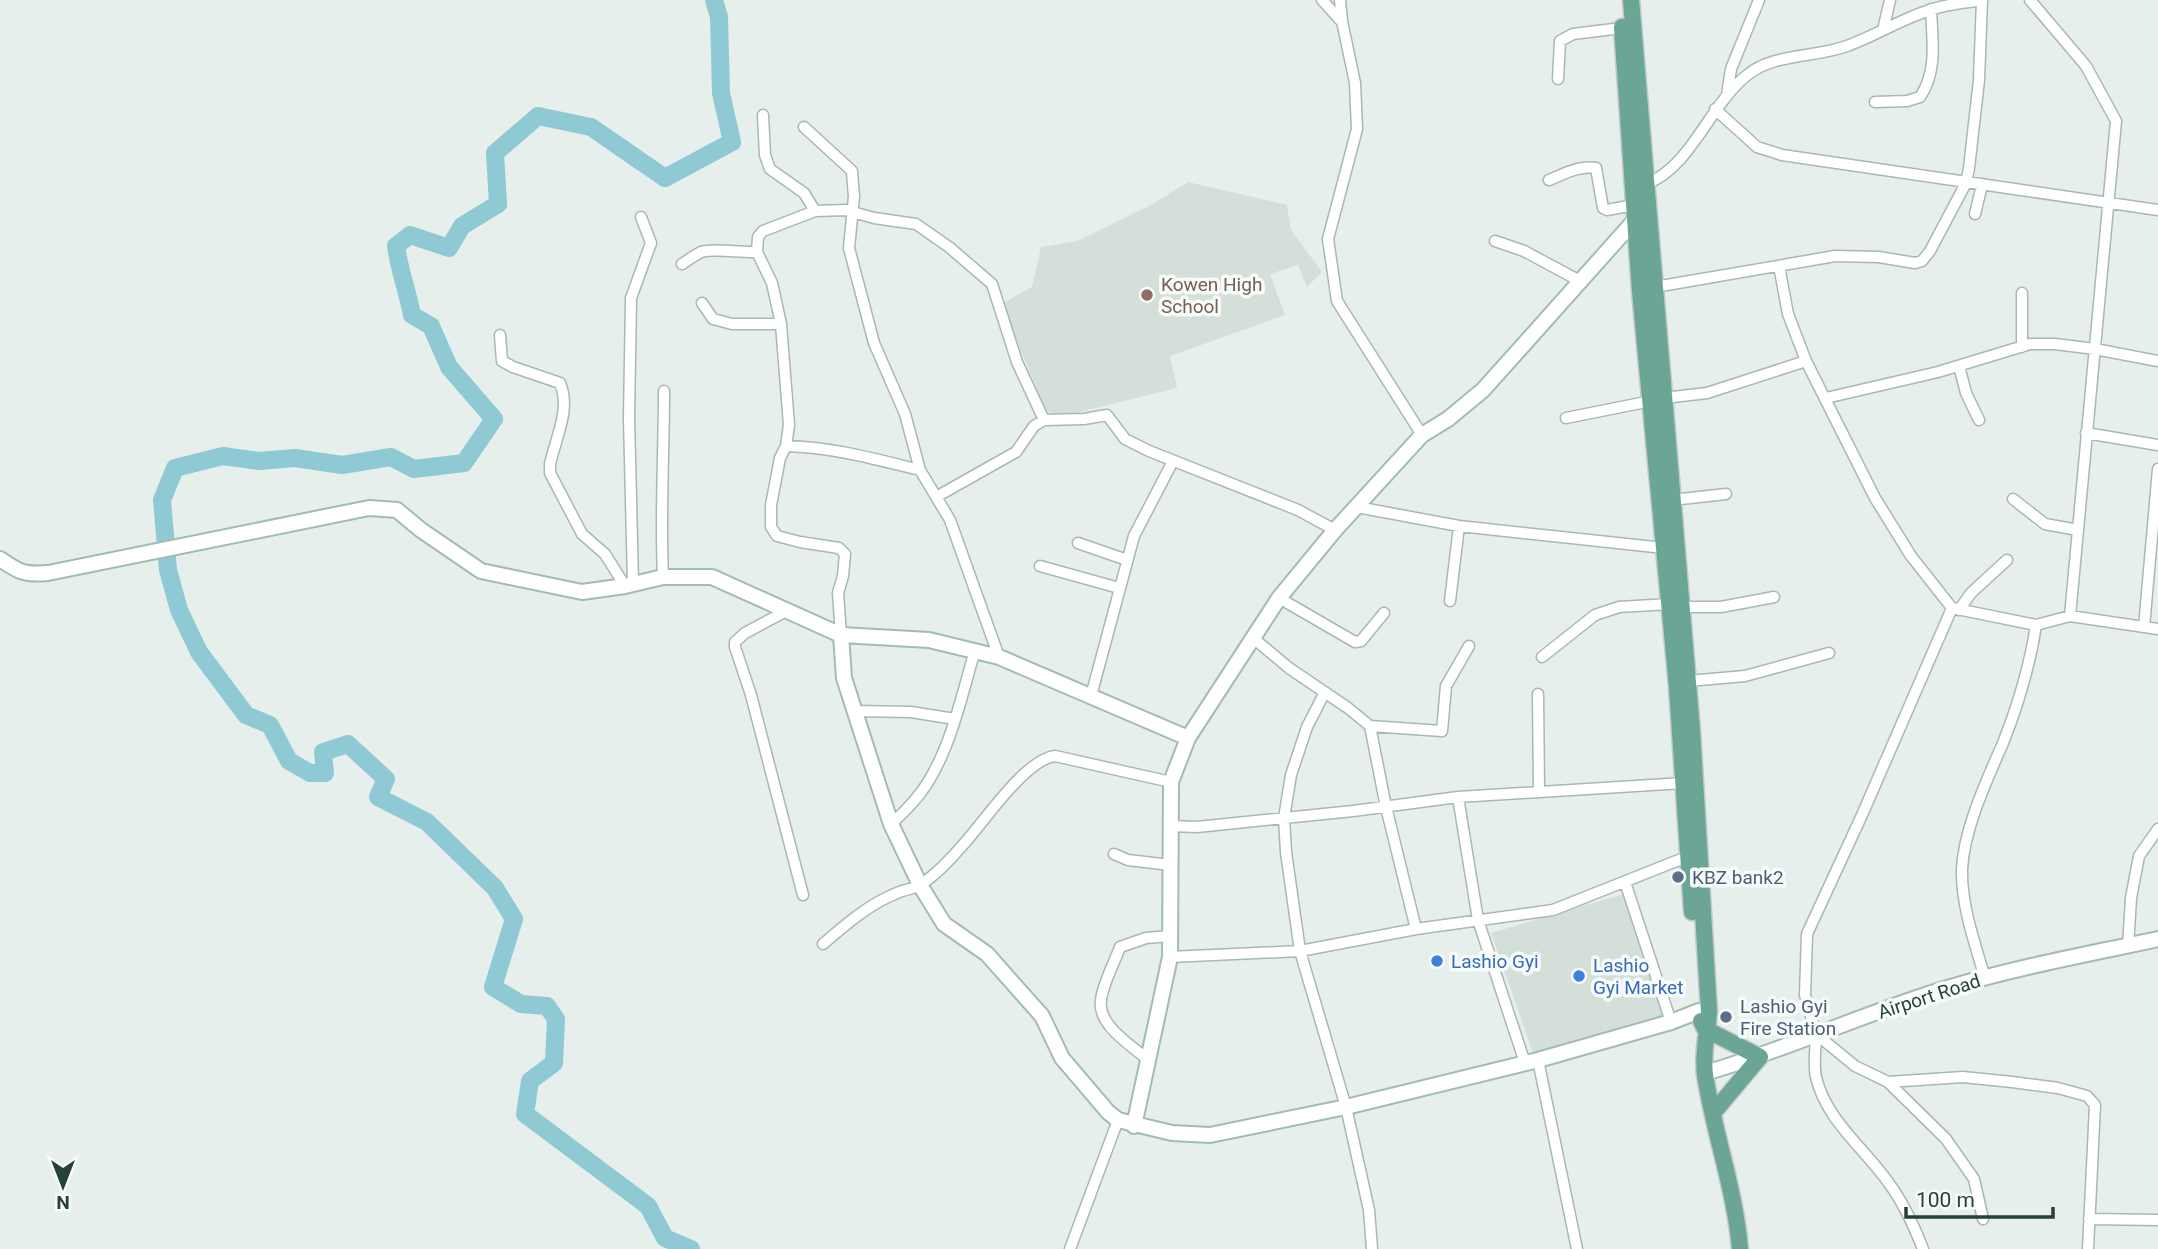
<svg xmlns="http://www.w3.org/2000/svg" width="2158" height="1249" font-family="Roboto,sans-serif">
	<rect width="100%" height="100%" fill="#e6efeb"/>
	<!-- built -->
	<path fill="#d4dfda" d="M1188,182L1287,205L1291,230L1322,272L1307,287L1298,265L1270,274L1285,315L1170,356L1177,388L1059,417L1046,410L1001,304L1032,287L1041,247L1077,241L1149,206Z
		M1624,894L1666,1019L1533,1053L1491,933Z"/>
	<g fill="none" stroke-linecap="round" stroke-linejoin="round">
		<!-- river -->
		<path stroke="#8ec9d4" stroke-width="18" d="M691,1249L665,1238L648,1206L525,1114L530,1081L554,1063L556,1019L547,1006L521,1004L493,987L514,919L495,888L427,822L378,797L386,779L348,744L323,752L325,773H310L289,761L270,725L246,715L199,652L179,610L168,570L162,500L175,468L223,456L259,461L295,458L342,465L391,457L414,469L464,463L494,419L449,367L431,326L412,315C408,292 399,270 396,246L410,235L449,248L462,226L498,204L495,153L538,116L591,127L665,178L732,142L721,93L719,17L714,0"/>
		<!-- street casing -->
		<g stroke="#a8b8b2" stroke-width="13">
			<path id="street" d="M1322,0L1341,21
				M1340,0L1342,21L1355,83L1357,129L1328,239L1337,301L1422,435
				M2030,0L2086,66L2116,121L2070,616
				M1883,30L1890,0
				M1558,79L1560,41L1573,34L1622,28
				M1727,95L1731,69L1759,0
				M1875,102L1907,101L1920,97C1938,71 1932,39 1931,9
				M1715,109L1757,147L1782,155L2158,210
				M763,115L765,155L770,169L804,193L815,211
				M804,127L852,171L854,197L849,248L874,343L905,414L920,470L950,520L999,657
				M1549,180C1564,174 1580,165 1596,168L1603,208L1607,210L1634,205
				M1646,184C1691,167 1709,106 1746,76C1772,53 1815,58 1847,46C1875,36 1901,19 1930,10C1946,4 1965,3 1982,0
				M1975,214L1982,185
				M1495,241L1524,251L1580,281
				M682,264C688,260 695,255 701,252C714,248 741,253 757,252
				M1779,266L1788,314L1806,361L1875,498L1911,556L1952,608L2036,625L2070,616L2158,629
				M1655,287L1835,256L1879,257L1915,263L1922,261L1930,251L1966,183L1969,168L1979,80L1982,0
				M702,303L713,319L732,324H781
				M500,335L502,361L513,367L560,383C571,409 556,437 550,464V473L582,534L605,554L625,586
				M2022,347V293
				M1959,366L1966,393L1979,420
				M1664,398L1707,393L1806,361
				M1826,398L1938,372L2030,344H2055L2095,349L2158,361
				M1566,418L1651,401
				M1044,420L1084,419L1107,415L1125,439L1149,451L1298,510L1335,530
				M2086,433L2158,445
				M786,446C832,447 875,459 920,470
				M2013,499L2045,524L2078,530
				M1672,500L1726,494
				M1357,507L1459,526L1664,548
				M1078,543L1127,560
				M1040,566L1119,588
				M663,577C660,515 664,453 664,391
				M633,583L629,418L631,298L651,243L641,217
				M1279,598L1355,642L1361,641L1384,613
				M1450,601L1459,526
				M1682,607H1721L1774,597
				M1952,608L1862,815L1807,934L1805,995L1816,1034L1855,1066L1888,1082L1946,1139L1974,1179L1983,1219
				M788,610L745,633L735,642V647L751,695L803,895
				M1959,610L1971,593L2007,560
				M2144,627L2158,469
				M841,635L838,593L843,576L845,554L839,548L800,542L777,536L771,527V505L780,458L786,446L789,425L781,324L772,283L757,252L758,237L763,231L815,211L846,210L874,218L916,224L949,247L992,284L1017,362L1044,420L1034,426L1016,452L936,497
				M1252,637L1289,668L1348,708L1370,726L1386,807L1416,929
				M1542,657L1595,615L1619,607L1670,604
				M1688,681L1745,676L1829,653
				M1325,692L1307,727L1291,775L1284,818L1286,852L1300,951L1346,1107L1369,1210L1372,1249
				M1538,694L1539,790
				M1091,696L1134,536L1173,461
				M854,711L911,712L955,719
				M1370,726L1442,731L1446,686L1469,646
				M1458,797L1478,920L1525,1063
				M891,824C899,817 907,809 914,801C948,763 961,698 975,650
				M1171,826L1197,827L1353,811L1458,797L1683,783
				M1114,854L1128,860L1170,865
				M1625,882L1671,1022
				M823,944C845,925 869,904 897,893C905,889 915,889 922,884C936,874 950,860 961,847C983,824 1024,760 1055,756L1171,782
				M2128,946L2131,898L2139,856L2158,829
				M1170,957L1300,951L1416,929L1553,910L1689,856
				M1985,978C1975,944 1961,905 1962,869C1964,828 1987,780 2003,743C2018,705 2030,665 2036,625
				M1816,1034C1816,1047 1813,1064 1816,1077C1826,1120 1864,1148 1888,1182C1903,1202 1914,1226 1923,1249
				M1147,1059C1131,1045 1097,1025 1101,1000C1103,983 1114,964 1120,947L1146,938L1170,936
				M1538,1060L1577,1249
				M1888,1082L1963,1077L2012,1082L2058,1088L2087,1096L2095,1105L2088,1249
				M2089,1219L2158,1220
				M1070,1249L1118,1120"/>
		</g>
		<!-- secondary casing -->
		<g stroke="#a4bbb3" stroke-width="18">
			<path id="secondary" d="M0,559C19,572 24,575 48,573L369,508L397,510L421,530L481,571L582,592L625,586L663,577H712L841,635L929,640L999,657L1188,738
				M841,635L844,678L891,824L920,885L944,924L987,954L1042,1016L1062,1058L1108,1112L1118,1120L1172,1133L1210,1135L1346,1107L1538,1060L1671,1022L1699,1011
				M1705,1073C1788,1049 1867,1012 1951,987C2018,967 2089,954 2158,939
				M1134,1126L1170,957L1171,782L1188,738L1279,598L1335,530L1422,435L1448,419L1483,390L1635,220"/>
		</g>
		<!-- primary casing -->
		<g stroke="#c2cac8" stroke-width="19">
			<path id="primary" d="M1631,0L1692,731L1709,1011C1708,1032 1702,1052 1705,1075C1714,1133 1735,1190 1740,1249
				M1622,27L1640,291L1677,687L1692,912
				M1701,1021L1705,1029L1760,1057L1713,1113"/>
		</g>
		<!-- street -->
		<use href="#street" stroke="#fff" stroke-width="10"/>
		<!-- secondary -->
		<use href="#secondary" stroke="#fff" stroke-width="14"/>
		<!-- primary -->
		<use href="#primary" stroke="#6aa596" stroke-width="16"/>
	</g>
	<!-- markers -->
	<circle fill="#8d6e63" stroke="#f7fbf9" stroke-width="2.5" cx="1147" cy="295" r="7"/>
	<g fill="#5c6f8a" stroke="#f7fbf9" stroke-width="2.5">
		<circle cx="1678" cy="877" r="7"/>
		<circle cx="1726" cy="1017" r="7"/>
	</g>
	<g fill="#3f7fe0" stroke="#f7fbf9" stroke-width="2.5">
		<circle cx="1437" cy="961" r="7"/>
		<circle cx="1579" cy="976" r="7"/>
	</g>
	<g text-anchor="middle" stroke-width="7" stroke-linejoin="round" paint-order="stroke">
		<!-- education labels -->
		<g font-size="19" fill="#785e54" stroke="#f7fbf9" text-anchor="start">
			<text x="1161" y="291">Kowen High<tspan x="1161" dy="22">School</tspan></text>
		</g>
		<!-- service labels -->
		<g font-size="19" fill="#4e5e75" stroke="#f7fbf9" text-anchor="start">
			<text x="1692" y="884">KBZ bank2</text>
			<text x="1740" y="1013">Lashio Gyi<tspan x="1740" dy="22">Fire Station</tspan></text>
		</g>
		<!-- shop labels -->
		<g font-size="19" fill="#366cbe" stroke="#f7fbf9" text-anchor="start">
			<text x="1451" y="968">Lashio Gyi</text>
			<text x="1593" y="972">Lashio<tspan x="1593" dy="22">Gyi Market</tspan></text>
		</g>
		<!-- street labels -->
		<g font-size="19" fill="#24423a" stroke="#f7fbf9">
			<text transform="translate(1929 996) rotate(-18)" y="7">Airport Road</text>
		</g>
	</g>
	<!-- north arrow -->
	<g transform="translate(63 1186) rotate(180)" stroke="#f7fbf9" stroke-width="5" paint-order="stroke">
	<path d="M0-5L12 26L0 18L-12 26Z" fill="#24423a"/>
	<text y="-10" font-size="19" font-weight="bold" text-anchor="middle" fill="#24423a">N</text>
	</g>
	<!-- scale -->
	<path d="M1906 1207v10h147v-10" fill="none" stroke="#24423a" stroke-width="3.5"/>
	<text x="1916" y="1207" font-size="21" fill="#24423a" stroke="#f7fbf9" stroke-width="5" paint-order="stroke">100 m</text>
</svg>
